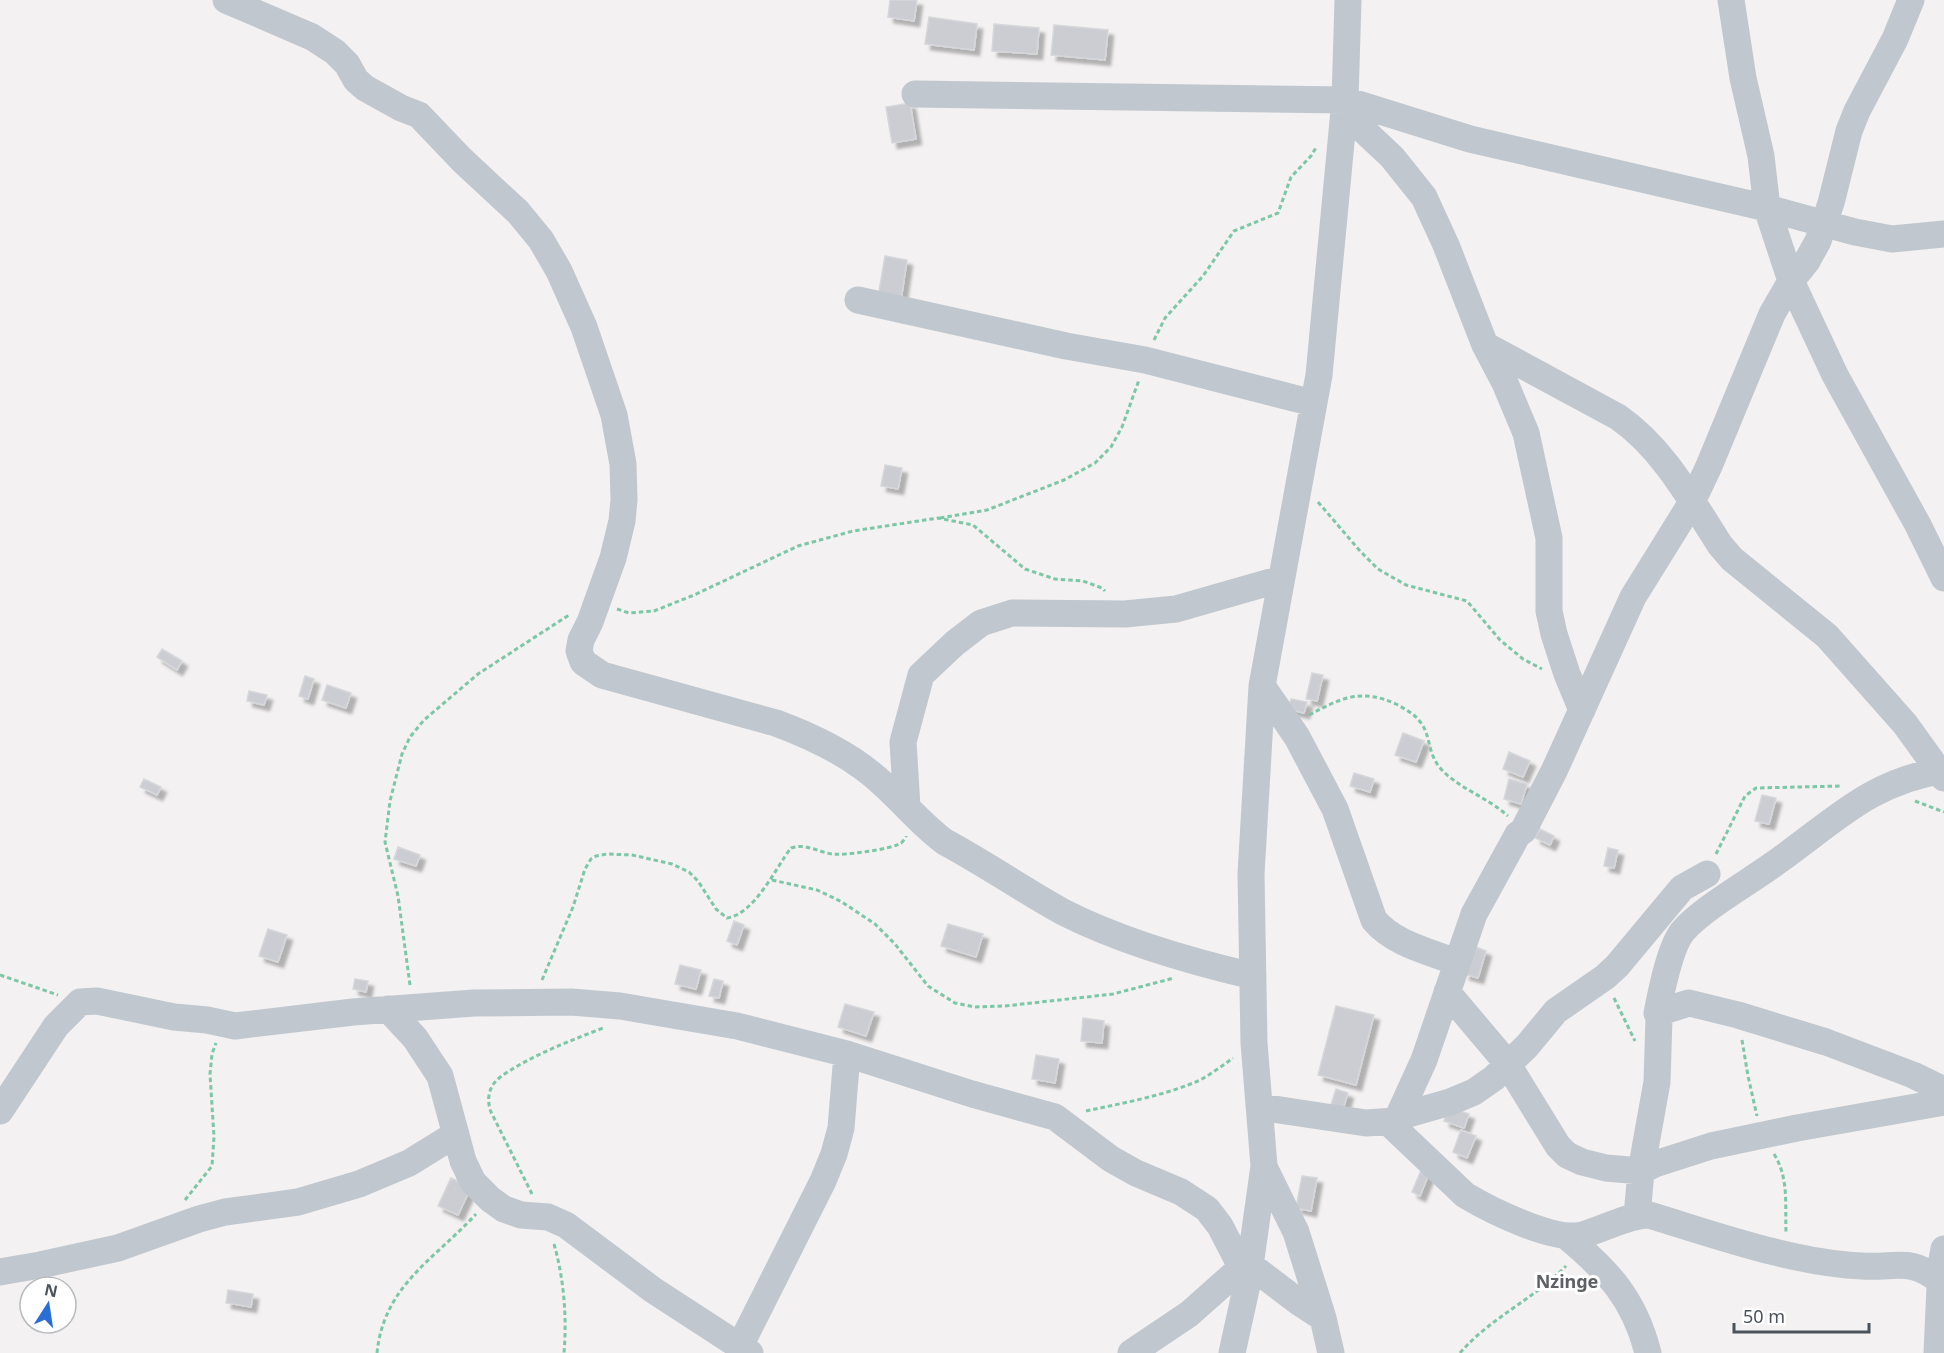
<svg xmlns="http://www.w3.org/2000/svg" width="1944" height="1353" font-family="'Noto Sans',sans-serif">
	<defs>
		<filter id="shadow"><feDropShadow dx="5.5" dy="5.5" stdDeviation="1.5" flood-color="#0004"/></filter>
	</defs>
	<rect width="100%" height="100%" fill="#f3f1f1"/>
	<!-- building -->
	<path fill="#cbcdd2" stroke="#d5d7db" stroke-width="1.5" filter="url(#shadow)" d="M890,0H917L914,21L888,17Z
		M929,17L977,24L974,50L925,44Z
		M994,24L1039,28L1037,54L992,51Z
		M1054,25L1108,30L1105,60L1051,55Z
		M910,103L916,139L892,143L886,107Z
		M885,256L907,260L901,300L878,297Z
		M885,465L902,468L898,489L881,486Z
		M162,649L182,661L177,670L157,657Z
		M1312,673L1323,675L1317,701L1306,699Z
		M305,676L314,679L308,699L299,696Z
		M327,685L351,693L346,708L322,700Z
		M249,691L267,695L264,705L247,701Z
		M1291,699L1307,702L1304,713L1288,709Z
		M1403,733L1424,741L1416,762L1395,755Z
		M1509,752L1530,761L1523,777L1503,769Z
		M1354,773L1374,779L1370,792L1350,786Z
		M144,779L161,787L157,795L140,787Z
		M1509,779L1527,784L1521,804L1504,799Z
		M1762,795L1776,798L1769,824L1755,821Z
		M1540,829L1554,836L1550,845L1535,838Z
		M398,847L420,855L416,866L394,859Z
		M1608,848L1618,850L1614,868L1604,866Z
		M734,921L744,925L737,945L727,941Z
		M948,924L983,934L976,957L941,946Z
		M268,929L287,935L278,962L259,956Z
		M1473,946L1486,951L1478,978L1464,974Z
		M680,965L701,970L696,989L675,984Z
		M355,979L368,981L366,992L353,989Z
		M714,979L723,981L719,998L709,996Z
		M845,1004L874,1012L866,1036L838,1027Z
		M1336,1006L1374,1015L1356,1085L1318,1075Z
		M1083,1018L1104,1021L1102,1043L1081,1041Z
		M1036,1055L1059,1059L1055,1083L1032,1079Z
		M1336,1089L1348,1093L1342,1112L1330,1108Z
		M1448,1107L1469,1114L1464,1128L1444,1121Z
		M1461,1130L1476,1136L1467,1158L1453,1152Z
		M1422,1168L1430,1171L1420,1196L1412,1192Z
		M1302,1176L1317,1178L1311,1211L1296,1208Z
		M451,1178L471,1187L458,1215L438,1206Z
		M228,1290L253,1294L251,1307L226,1303Z"/>
	<g fill="none" stroke-linecap="round" stroke-linejoin="round">
		<!-- path -->
		<path stroke="#7ec7a6" stroke-width="3" stroke-dasharray="4.5 3" stroke-linecap="butt" d="M1154,340L1165,318L1203,276L1234,231L1278,213L1291,177L1311,156L1317,146
			M1318,502L1360,551L1378,569L1406,585L1467,601L1500,640L1523,659L1542,669
			M940,518L987,510L1064,480L1095,463L1111,447L1122,427L1139,380
			M617,609L629,613L654,611L694,595L798,546L853,531L938,518L973,525L1025,569L1055,579L1083,581L1102,588L1105,591
			M1309,715C1341,698 1361,688 1396,704C1405,709 1415,714 1421,723C1431,736 1427,753 1441,769C1458,788 1487,797 1508,816
			M1915,801L1944,812
			M1716,854L1745,796L1756,788L1841,786
			M772,880L817,890L842,902L875,924L895,944L928,986L955,1003L975,1007L1005,1006L1113,994L1174,978
			M0,975L58,995
			M542,980L573,907L585,869L591,859L596,856L607,854L632,855L672,864L689,872L698,881L716,909L727,918C755,914 776,867 791,848C806,843 818,852 832,854C841,856 894,849 901,843C902,843 906,837 906,836
			M410,985L398,896L385,842L390,801L402,754L410,737L424,720L478,674L569,615
			M1614,998L1635,1041
			M1742,1040L1748,1076L1757,1116
			M1086,1111C1123,1103 1163,1096 1198,1081C1210,1075 1222,1066 1233,1058
			M1774,1154C1789,1178 1785,1205 1786,1232
			M532,1194L491,1112C487,1102 488,1090 495,1082C500,1076 508,1072 514,1068C543,1051 572,1040 603,1028
			M185,1200L212,1166L214,1137L210,1074L212,1054L216,1043
			M554,1244C564,1279 567,1317 564,1353
			M377,1353C384,1285 434,1260 476,1214
			M1460,1353C1490,1318 1534,1299 1566,1266"/>
		<!-- minor -->
		<path stroke="#c0c7ce" stroke-width="27" d="M226,0L312,37L335,52L347,64L356,80L365,88L401,108L419,115L462,160L518,212L541,240L559,271L584,327L614,415L623,464L624,500L622,521L613,558L590,622L581,640L579,651L583,662L602,675L776,723C814,737 855,757 884,785C905,804 923,826 945,842C986,864 1023,890 1063,912C1118,940 1193,962 1253,976
			M1731,0L1743,78L1761,156L1767,208L1791,281L1835,375L1918,525L1944,578
			M915,94L1345,100L1470,139L1767,208L1855,232L1892,239L1944,234
			M1344,112L1392,157L1424,197L1446,245L1485,345L1505,383L1526,433L1549,538V611L1554,634L1567,674L1582,710
			M858,300L1066,346L1145,360L1313,403
			M1485,345L1618,417C1663,448 1691,500 1720,545L1732,559L1827,636L1905,724L1944,778
			M1262,686L1297,737L1335,809L1374,920C1394,944 1428,951 1456,962
			M907,807L903,742L921,675L955,643L981,623L1012,613L1125,614L1176,609L1281,579
			M1447,992L1507,1063L1558,1146L1567,1155L1582,1162L1606,1168L1641,1171L1655,1164L1711,1146L1797,1128L1944,1102
			M388,1009L415,1038L440,1076L463,1161L473,1182L490,1199L504,1209L521,1215L548,1217L566,1225L653,1290L750,1353
			M1657,1013L1689,1003L1738,1015L1826,1042L1913,1075L1944,1090
			M1260,1107L1366,1123L1395,1121L1398,1117L1424,1060L1474,914L1518,834L1523,831L1555,769L1633,597L1692,502L1709,466L1772,314L1791,281L1807,261L1818,241L1831,203L1849,131L1857,111L1895,39L1911,0
			M0,1111L56,1026L80,1002L97,1001L174,1017L207,1020L235,1026L353,1012L474,1003L571,1002L620,1006L737,1026L847,1054L972,1094L1055,1117L1111,1159L1136,1173L1181,1192L1207,1209L1220,1226L1248,1280
			M1398,1117L1450,1102L1474,1092L1494,1078L1527,1046L1556,1011L1605,977L1617,966L1682,888L1707,874
			M1388,1122L1465,1195C1490,1210 1554,1242 1582,1235C1604,1229 1626,1216 1649,1215C1716,1235 1793,1263 1862,1266C1897,1268 1910,1257 1940,1281
			M1264,1167L1296,1232L1323,1318L1331,1353
			M1637,1216L1641,1171L1657,1082L1659,1018L1657,1013C1661,993 1670,946 1683,931C1702,909 1746,884 1771,866C1831,825 1867,782 1944,770
			M1566,1236C1608,1271 1634,1298 1648,1353
			M1250,1265L1300,1303L1323,1318
			M0,1272L40,1265L118,1248L199,1219L225,1212L298,1202L359,1184L409,1163L456,1134
			M740,1346L823,1181L834,1154L841,1128L847,1054
			M1131,1353L1189,1314L1242,1267
			M1232,1353L1248,1280L1264,1166L1254,1043L1251,874L1262,686L1319,375L1345,100L1348,0
			M1937,1353L1941,1265L1944,1249"/>
	</g>
	<g text-anchor="middle" stroke-width="6" stroke-linejoin="round" paint-order="stroke">
		<!-- quarter labels -->
		<g font-size="18" font-weight="bold" fill="#5d6165" stroke="#fff">
			<text x="1567" y="1288">Nzinge</text>
		</g>
	</g>
	<!-- north arrow -->
	<g transform="translate(48 1305) rotate(12)"><circle r="28" fill="#ffffff" stroke="#b7babe" stroke-width="1.5"/>
	<path d="M0-4.5L10 22L0 15L-10 22Z" fill="#296ed5"/>
	<text y="-9" font-size="16" font-weight="bold" text-anchor="middle" fill="#4a535c">N</text>
	</g>
	<!-- scale -->
	<path d="M1734 1323v9h135v-9" fill="none" stroke="#4a535c" stroke-width="3"/>
	<text x="1743" y="1323" font-size="18" fill="#4a535c" stroke="#ffffff" stroke-width="4.5" paint-order="stroke">50 m</text>
</svg>
